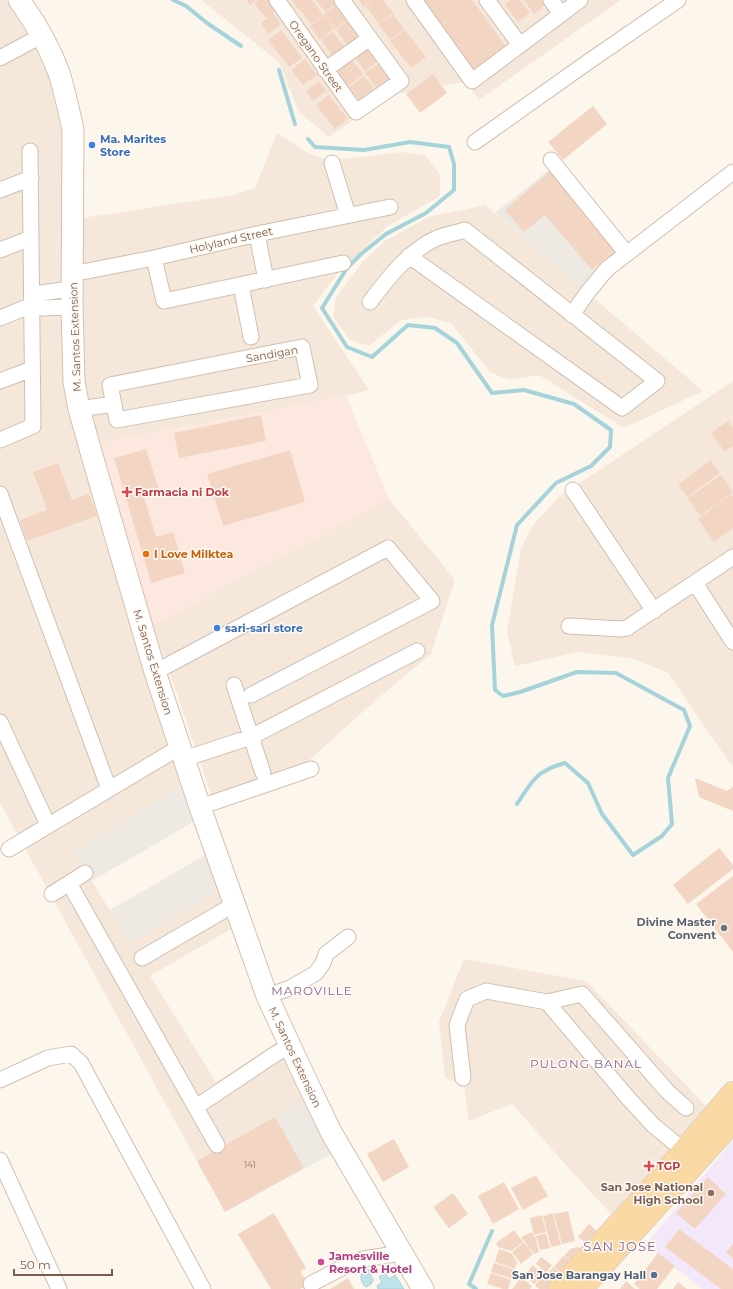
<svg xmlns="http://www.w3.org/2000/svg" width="733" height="1289" font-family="Montserrat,sans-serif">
	<rect width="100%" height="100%" fill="#fdf6ec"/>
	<!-- residential -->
	<path fill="#f5e8da" d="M0,0H6L24,25L50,77L62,130L67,401L181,786L74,852L130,943L219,890L233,928L150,976L216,1082L280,1040L309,1098L197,1161L0,803Z
		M201,0H621L479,100L466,82L390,95L329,137L299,112L279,62Z
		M277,133L308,153L327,160L355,158L400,152L425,155L440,174V196L388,226L339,272L313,306L369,390L346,396L99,443L87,404L82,366V218L233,195L255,188Z
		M485,205L581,287L703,391L624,428L539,375L509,380L490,372L451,323L427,317L401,320L369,346L350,340L333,317L336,297L361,264L385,241L428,217Z
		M733,381V765H731L668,673L635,659L579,652L515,666L507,631L521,548L533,525L560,496Z
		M389,499L455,580L431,654L375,701L306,763L211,794L176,691L152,625Z
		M464,959L586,981L710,1110L613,1216L573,1173L512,1104L469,1121L464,1087L445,1077L439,1022Z"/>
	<!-- commercial -->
	<path fill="#fde8e0" d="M346,396L389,499L152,625L99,443Z"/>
	<!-- industrial -->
	<path fill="#efe9e4" d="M551,168L619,250L600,264L581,287L495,213Z
		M181,786L193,822L92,881L74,852Z
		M207,854L219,890L130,943L110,910Z
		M309,1098L337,1151L225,1212L197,1161Z"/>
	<!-- education -->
	<path fill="#f3e8fa" d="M733,1141V1289H703L645,1245Z"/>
	<!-- water -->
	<path fill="#bfe3e8" stroke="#a5d3da" d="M368,1269L373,1280L371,1284L366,1287C360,1283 360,1275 363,1270Z
		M385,1273L389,1279L395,1275L404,1289H378L377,1286L382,1282L379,1277Z"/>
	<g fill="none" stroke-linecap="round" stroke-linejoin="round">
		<!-- stream -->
		<path stroke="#a5d3da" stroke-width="4" d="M173,0L186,6L207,23L241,46
			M279,70L295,124
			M308,139L315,147L364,150L410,142L449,147L454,164V190L426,213L386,234L361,254L347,268L322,308L347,347L372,357L408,325L435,328L457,343L492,393L524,390L574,404L611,430L610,447L591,466L556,483L517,525L492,625L495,690L503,696L520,692L577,672L616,673L684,710L690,726L668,778L672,824L662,836L633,855L602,814L588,783L565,763C536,771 533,780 517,804
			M476,1289L469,1284L492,1231"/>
	</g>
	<!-- building -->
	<path fill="#f3d5c3" d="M246,0H256L250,5Z
		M258,0H272L279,9L273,13L281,24L268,34L261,23L272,15L266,18L254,3Z
		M291,0H314L300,11Z
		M316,0H336L338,2L325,12Z
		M359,0H372L363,7Z
		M373,0H383L393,13L379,24L366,6Z
		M424,0H472L507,48L475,71Z
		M510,0H520L530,13L518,22L505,4Z
		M524,0H541L545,5L534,14Z
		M313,1L323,15L311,24L301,11Z
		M339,3L351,17L335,29L324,14Z
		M393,14L404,29L390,40L379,25Z
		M324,15L334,29L320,40L310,26Z
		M352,17L365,34L348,46L336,30Z
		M281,30L302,58L289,67L268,40Z
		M405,30L426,57L411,68L390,41Z
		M333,32L346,49L334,58L321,40Z
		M371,45L382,58L365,71L355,58Z
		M305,59L317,75L303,85L291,70Z
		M352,60L363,74L348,86L337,71Z
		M383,60L394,75L377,89L365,73Z
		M433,74L447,93L420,113L406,94Z
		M364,76L375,90L360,101L349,87Z
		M319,81L326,91L313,101L306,91Z
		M329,95L348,119L335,129L316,105Z
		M593,106L607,124L563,160L548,142Z
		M551,170L617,251L592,270L545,215L524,232L505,210Z
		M261,415L266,441L179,458L174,433Z
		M728,421L733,428V446L725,452L711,433Z
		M146,449L159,490L143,494L156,537L173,532L185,573L151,583L114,458Z
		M290,450L305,502L223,526L207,474Z
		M711,460L720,473L687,497L678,485Z
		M58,463L72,500L89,494L97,516L27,541L20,520L47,510L33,472Z
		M721,475L733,492L700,516L688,498Z
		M731,494L733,497V528L714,542L698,519Z
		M695,778L727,791L733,787V811L699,797Z
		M719,848L733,865V869L688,904L673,885Z
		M733,876V952L696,904Z
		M275,1117L304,1168L225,1212L197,1161Z
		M394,1139L409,1167L383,1182L367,1154Z
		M536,1175L548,1196L523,1210L511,1188Z
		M708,1177L726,1194L695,1229L676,1213Z
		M504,1182L519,1209L493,1224L478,1196Z
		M453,1193L468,1214L449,1228L433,1207Z
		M568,1211L575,1241L562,1244L554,1214Z
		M274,1213L306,1268L300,1271L308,1284L300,1289H271L238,1234Z
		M553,1213L561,1245L551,1247L543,1216Z
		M542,1215L546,1232L534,1235L530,1218Z
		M589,1224L600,1234L589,1246L578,1237Z
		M679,1229L733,1269V1289H721L665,1247Z
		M514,1230L523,1242L511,1251L498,1247L496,1243Z
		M532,1232L534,1236H535L539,1252L534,1254L521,1237Z
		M546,1233L550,1248L540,1250L536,1236Z
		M524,1242L533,1254L521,1264L512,1252Z
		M733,1244V1259L726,1252Z
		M578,1247L586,1250L574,1264L564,1256L570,1249Z
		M499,1249L511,1253L517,1262L515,1269L495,1262Z
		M658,1253L675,1266L657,1289H640L634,1284Z
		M563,1256L572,1263L563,1274L554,1267Z
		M541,1257L552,1265L546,1273L536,1264Z
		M494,1263L515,1270L512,1279L491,1272Z
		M533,1265L543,1274L534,1284L524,1276Z
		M553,1267L563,1275L557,1282L547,1274Z
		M491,1273L511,1280L508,1289H503L487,1284Z
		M545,1273L556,1283L551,1289H539L535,1285Z
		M521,1277L532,1286L530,1289H512Z
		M348,1278L354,1289H330Z
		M626,1281L635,1289H620Z
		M678,1282L687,1289H673Z"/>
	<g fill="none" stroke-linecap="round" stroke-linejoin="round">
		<!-- street casing -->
		<g stroke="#d1beb0" stroke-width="17">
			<path id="street" d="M277,0L356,112L401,81L342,0
				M414,0L472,81L580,0
				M487,0L520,45
				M551,0L561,14
				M0,58L41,36
				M325,70L370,38
				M475,142L588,62L678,0
				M551,160L627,254
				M332,163L348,215
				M0,190L31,178
				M257,234L266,280
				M0,250L31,238
				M154,258L164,301L343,263
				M72,274L154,258L257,234L390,207
				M241,285L251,337
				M370,302C387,279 408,252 435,239C444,235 455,233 465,230L657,381L622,408L409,256
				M32,305L42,308L72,307
				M572,315L587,293L607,269L733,172
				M0,318L32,305L40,293L72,289
				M302,347L310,385L117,420L110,385Z
				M0,381L32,369
				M79,409L114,404
				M0,440L33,426L30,151
				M573,490L654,611
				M0,494L109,789
				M695,583L733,642
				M569,626L621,629L627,628L733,557
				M155,672L388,548L432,601L251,695
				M234,685L263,773
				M0,722L48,825
				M184,759L251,737L417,651
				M200,807L311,769
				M9,849L180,747
				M69,883L217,1145
				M52,894L85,873
				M142,958L235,904
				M267,996L290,988L316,973L323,963L326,954L348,937
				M547,1002L629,1099L653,1125L683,1150
				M463,1078L457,1025L467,999L486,991L547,1002L582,994L668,1092L686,1108
				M0,1080L48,1058L71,1054L81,1063L203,1289
				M196,1107L277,1053L290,1046
				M0,1160L59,1289
				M311,1284L349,1264L363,1259L402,1253"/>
		</g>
		<!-- secondary casing -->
		<g stroke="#d6c0b0" stroke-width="23">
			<path id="secondary" d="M19,0C35,22 50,48 59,73C65,92 69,111 73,130L72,307L74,382L79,409L93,459L155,672L200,807L267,996L306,1080L331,1132L423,1289"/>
		</g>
		<!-- primary casing -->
		<g stroke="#dad1cd" stroke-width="24">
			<path id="primary" d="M559,1289L650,1190L733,1093
				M581,1289L733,1121"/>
		</g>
		<!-- street -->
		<use href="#street" stroke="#fff" stroke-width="15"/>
		<!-- secondary -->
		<use href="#secondary" stroke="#fff" stroke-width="21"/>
		<!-- primary -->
		<use href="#primary" stroke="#fbd9a5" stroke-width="22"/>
	</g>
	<!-- markers -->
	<g fill="#3f7fe0" stroke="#fffaf3" stroke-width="1.5">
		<circle cx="92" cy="145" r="4"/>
		<circle cx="217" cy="628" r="4"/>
	</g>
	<g fill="#e0444e" stroke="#fffaf3" stroke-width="1.5">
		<path d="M125 486h4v4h4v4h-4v4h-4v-4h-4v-4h4z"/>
		<path d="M647 1160h4v4h4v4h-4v4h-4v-4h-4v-4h4z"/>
	</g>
	<circle fill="#e8710a" stroke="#fffaf3" stroke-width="1.5" cx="146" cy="554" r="4"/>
	<circle fill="#6b7280" stroke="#fffaf3" stroke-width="1.5" cx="724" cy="928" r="4"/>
	<circle fill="#8d6e63" stroke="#fffaf3" stroke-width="1.5" cx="711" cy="1193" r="4"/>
	<circle fill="#d1479c" stroke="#fffaf3" stroke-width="1.5" cx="321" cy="1262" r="4"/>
	<circle fill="#5c6f8a" stroke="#fffaf3" stroke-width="1.5" cx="654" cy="1275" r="4"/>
	<g text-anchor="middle" stroke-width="3" stroke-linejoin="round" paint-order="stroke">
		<!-- number labels -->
		<g font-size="9" fill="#987a6a">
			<text x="250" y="1168">141</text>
		</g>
		<!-- street labels -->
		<g font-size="11" fill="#7a5c4d" stroke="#fffaf3">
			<text transform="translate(316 56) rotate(55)" y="4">Oregano Street</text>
			<text transform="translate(231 240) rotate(-13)" y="4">Holyland Street</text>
			<text transform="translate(75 337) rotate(-92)" y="4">M. Santos Extension</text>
			<text transform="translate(272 354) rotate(-10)" y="4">Sandigan</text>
			<text transform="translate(153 662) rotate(73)" y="4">M. Santos Extension</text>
			<text transform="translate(295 1057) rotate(65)" y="4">M. Santos Extension</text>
		</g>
		<!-- shop labels -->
		<g font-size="11" font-weight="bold" fill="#366cbe" stroke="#fffaf3" text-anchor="start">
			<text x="100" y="143">Ma. Marites<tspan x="100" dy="13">Store</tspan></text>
			<text x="225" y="632">sari-sari store</text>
		</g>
		<!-- health labels -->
		<g font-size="11" font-weight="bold" fill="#be3a42" stroke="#fffaf3" text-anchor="start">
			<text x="135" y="496">Farmacia ni Dok</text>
			<text x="657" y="1170">TGP</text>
		</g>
		<!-- food labels -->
		<g font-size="11" font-weight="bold" fill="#c56008" stroke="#fffaf3" text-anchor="start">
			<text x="154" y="558">I Love Milktea</text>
		</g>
		<!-- worship labels -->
		<g font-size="11" font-weight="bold" fill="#5b616d" stroke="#fffaf3" text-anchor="end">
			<text x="716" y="926">Divine Master<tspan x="716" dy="13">Convent</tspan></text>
		</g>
		<!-- education labels -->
		<g font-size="11" font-weight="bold" fill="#785e54" stroke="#fffaf3" text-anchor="end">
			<text x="703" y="1191">San Jose National<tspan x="703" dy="13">High School</tspan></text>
		</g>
		<!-- hotel labels -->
		<g font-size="11" font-weight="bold" fill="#b23c85" stroke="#fffaf3" text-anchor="start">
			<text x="329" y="1260">Jamesville<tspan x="329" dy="13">Resort &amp; Hotel</tspan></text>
		</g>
		<!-- service labels -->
		<g font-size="11" font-weight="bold" fill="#4e5e75" stroke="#fffaf3" text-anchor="end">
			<text x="646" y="1279">San Jose Barangay Hall</text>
		</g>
		<!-- neighbourhood labels -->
		<g font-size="12" letter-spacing="1" fill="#846695" stroke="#fffaf3">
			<text x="312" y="995">MAROVILLE</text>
			<text x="586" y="1068">PULONG BANAL</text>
		</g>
		<!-- quarter labels -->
		<g font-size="13" letter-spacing="1" fill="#846695" stroke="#fffaf3">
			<text x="620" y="1251">SAN JOSE</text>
		</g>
	</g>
	<!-- scale -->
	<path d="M14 1269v6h98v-6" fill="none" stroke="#7a5c4d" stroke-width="2"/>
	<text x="20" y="1269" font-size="12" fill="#7a5c4d" stroke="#fffaf3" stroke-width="3" paint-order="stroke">50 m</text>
</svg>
